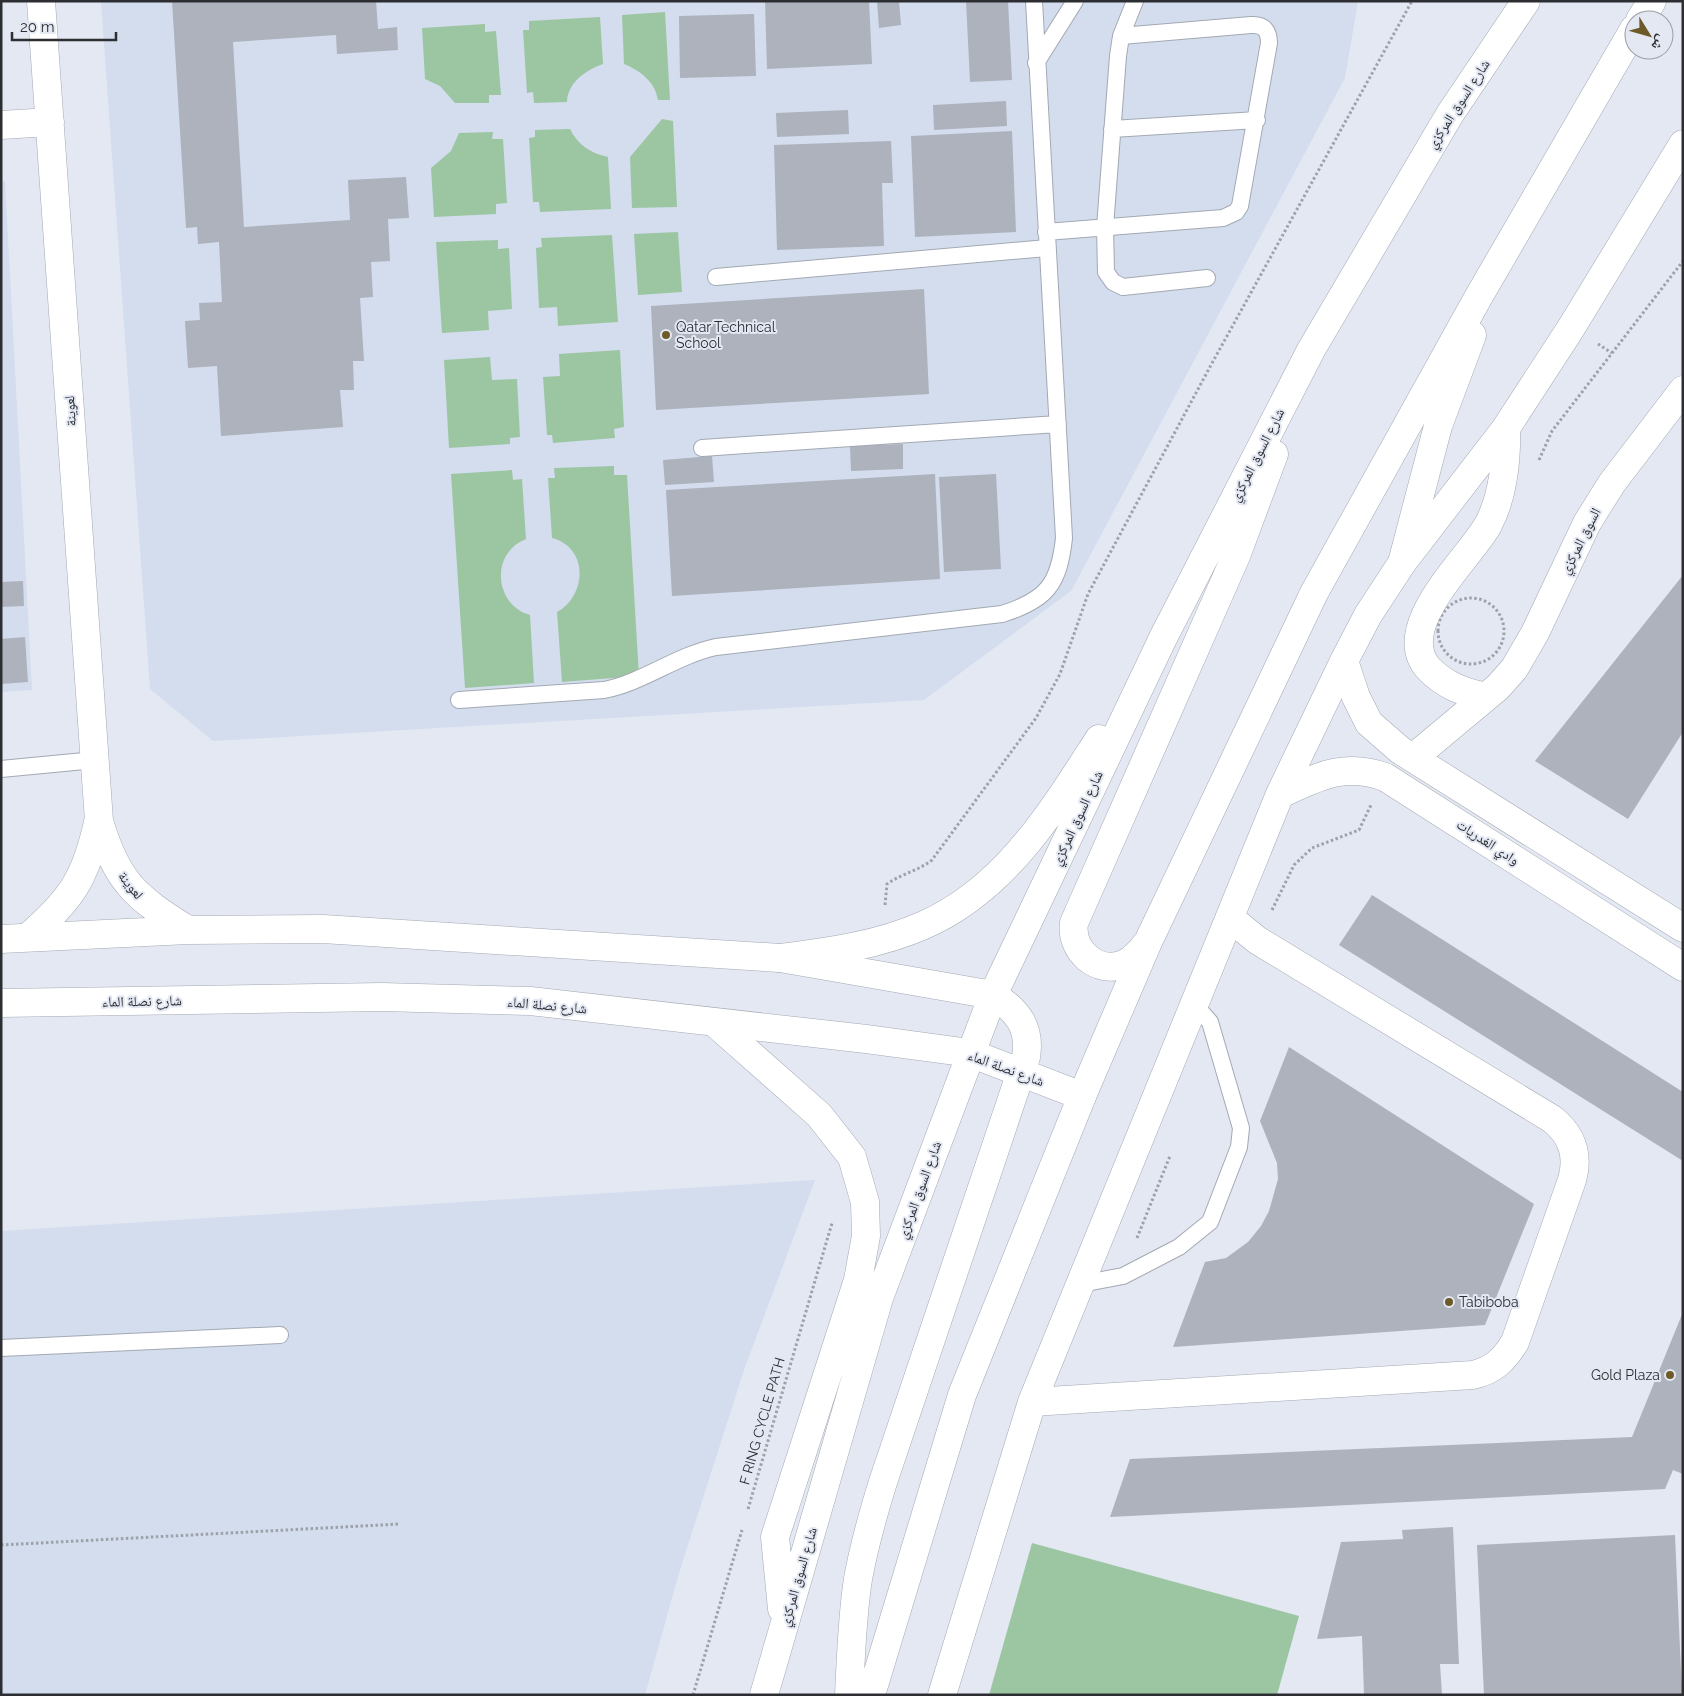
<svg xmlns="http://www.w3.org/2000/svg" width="1684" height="1696" font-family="Raleway,'Noto Naskh Arabic',sans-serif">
	<rect width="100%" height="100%" fill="#e3e8f3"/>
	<!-- built -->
	<path fill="#d3ddee" d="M101,1H1358L1345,78L1071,591L924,700L213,741L150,689Z
		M1,181H5L32,690L1,692Z
		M815,1180L744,1370L679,1573L645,1695H1V1231Z"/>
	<!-- green -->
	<path fill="#9cc6a2" d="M665,12L670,100H658C655,82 641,71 624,64L622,15Z
		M600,17L603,64C586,70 568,82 567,102L534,103L533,92L527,93L523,30H529V21Z
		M485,24V32L496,31L501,95H489V103H455L440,86L425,79L422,28Z
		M662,119L673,121L677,207L632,208L630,157Z
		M570,129C578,145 590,153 608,157L611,209L540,212L539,202H533L529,138L535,137V130Z
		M493,132L492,139H503L507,203L496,204V214L434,217L431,168L451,151L459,133Z
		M678,232L682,292L638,295L634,234Z
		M612,235L618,322L558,326L557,307L539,308L536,248L542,247L541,238Z
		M498,240V249L509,248L512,309L488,311L489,330L442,333L436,242Z
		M620,350L624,427L614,429L615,438L553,443L552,435H547L543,377L560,376L559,354Z
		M490,357L492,380L517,379L520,437L510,438V444L449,448L444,360Z
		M614,466V475H627L639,676L562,682L557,612C587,595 589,548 552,538L548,478H555L554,468Z
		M512,470L513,480L522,479L526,539C490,553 494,605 530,615L534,683L465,688L451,474Z
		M1032,1543L1299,1616L1277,1695H989Z"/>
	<!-- building -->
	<path fill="#adb2bc" d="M172,1H376L378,29L397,27L398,50L337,54L336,35L233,42L244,227L350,220L348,180L406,177L409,218L388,219L390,261L371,262L373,297L360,298L364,361H353L354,390H340L343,427L221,436L217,366L188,368L185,321L200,320L199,303L222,302L219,242L198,244L197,227L186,228Z
		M765,1H869L872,64L767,69Z
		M877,1H899L901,25L879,28Z
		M966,1H1008L1012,80L970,82Z
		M754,14L756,76L680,78L679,16Z
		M1006,101L1007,126L934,130L933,105Z
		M848,110L849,134L777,137L776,113Z
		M1012,131L1016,232L915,237L911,136Z
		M891,141L893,183H882L884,246L777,250L774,145Z
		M924,289L929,394L656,410L651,306Z
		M903,444V469L851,471L850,446Z
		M712,456L714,482L665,485L663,460Z
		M935,474L940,579L672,596L666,490Z
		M996,474L1001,569L944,572L939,477Z
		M1683,575V732L1628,819L1535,761Z
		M23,581L24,606L1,607V582Z
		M25,637L28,682L1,684V639Z
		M1372,895L1683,1092V1161L1339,945Z
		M1289,1047L1534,1204L1485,1325L1173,1347L1205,1262L1226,1258L1248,1242L1261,1226L1269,1211L1278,1179L1277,1163L1260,1121Z
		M1683,1312V1474L1673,1470L1665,1489L1110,1517L1130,1459L1632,1437Z
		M1453,1527L1459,1664H1440L1442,1695H1364L1362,1636L1317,1639L1341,1542L1403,1539L1402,1530Z
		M1675,1535L1682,1695H1484L1477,1545Z"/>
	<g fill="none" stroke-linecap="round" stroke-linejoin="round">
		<!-- service casing -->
		<g stroke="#a3a9b3" stroke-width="18">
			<path id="service" d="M1135,1L1121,36L1118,56L1105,227L1106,272L1113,282L1123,287L1207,278
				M1036,63L1075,1
				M1112,129L1257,120
				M1046,232L1223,218L1236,212L1240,206L1269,43C1269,31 1264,24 1251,25L1121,36
				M716,277L1047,248
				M702,448L1058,424
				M459,700L604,690C644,682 675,656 716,647L1002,614C1047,600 1059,584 1064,538L1034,1
				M1,769L95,760
				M1081,1284L1123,1276L1179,1247L1210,1222L1239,1147L1241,1128L1210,1022L1195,1005
				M1,1348L280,1335"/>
		</g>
		<!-- minor casing -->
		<g stroke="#a3a9b3" stroke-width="29">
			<path id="minor" d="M41,1L99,821C117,882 135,897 188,930
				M1,125L50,122
				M1344,661L1356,697L1369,723L1400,750L1683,928
				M1486,697C1463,692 1446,686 1429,669C1391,628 1468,560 1488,525C1503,497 1507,459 1506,428
				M1413,758L1498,687L1514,669L1535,633L1587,523L1612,483L1683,390
				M1280,794C1318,777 1344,762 1385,777L1683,967
				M28,937C71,900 86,878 98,822
				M1,939L188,930L323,929L780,958L993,995
				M1,1003L382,997L530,1001L866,1039L970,1053L1082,1096
				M1032,1402L1473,1375C1494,1370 1504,1360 1515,1342L1572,1180C1579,1155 1572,1135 1552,1119L1257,940L1230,918
				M942,1695L1032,1402L1280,794L1344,661L1368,615L1402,563L1506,428L1571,328L1683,144"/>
		</g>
		<!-- secondary casing -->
		<g stroke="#a3a9b3" stroke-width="29">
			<path id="secondary" d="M1640,20L1652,1
				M1402,563L1438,426L1472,335
				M1147,943C1141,951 1133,960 1124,964C1097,975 1070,950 1074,923L1236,556L1274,454
				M780,958C829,952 879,945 924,925C1006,889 1053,810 1099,739
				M716,1024L819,1115L852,1157L865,1202L866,1236L858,1280L775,1537L782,1609
				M764,1695L879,1298L993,995L1163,638L1311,350L1450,114L1526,1
				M849,1695C851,1656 852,1617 858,1579C864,1546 873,1514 883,1482L1026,1057C1031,1027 1017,1010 993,995
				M871,1695L962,1395L1082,1096L1148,942L1314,593L1479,296L1634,29"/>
		</g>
		<!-- path -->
		<path stroke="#9da1a9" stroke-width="3" stroke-dasharray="2.5 2.5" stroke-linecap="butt" d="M1598,344L1612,353
			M1539,460L1552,431L1683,261
			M1438 631a33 33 0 1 1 66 0a33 33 0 1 1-66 0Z
			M885,905L887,884C901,874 918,871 932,860L1036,718L1060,674L1088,594L1211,365L1412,1
			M1272,910L1294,865L1312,848L1359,830L1371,805
			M1137,1238L1170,1156
			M748,1509L832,1223
			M1,1545L400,1524
			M693,1695L742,1530"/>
		<!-- service -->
		<use href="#service" stroke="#fff" stroke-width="16"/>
		<!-- minor -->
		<use href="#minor" stroke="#fff" stroke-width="28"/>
		<!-- secondary -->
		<use href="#secondary" stroke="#fff" stroke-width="28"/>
	</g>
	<!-- markers -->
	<g fill="#6e5a29" stroke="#e3e8f3" stroke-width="2">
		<circle cx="666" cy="335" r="5"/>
		<circle cx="1449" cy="1302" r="5"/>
		<circle cx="1670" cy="1375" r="5"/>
	</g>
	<g text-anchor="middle" stroke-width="4" stroke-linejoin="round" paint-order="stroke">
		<!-- street labels -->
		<g font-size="14" fill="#2c2e32" stroke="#e3e8f3">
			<text transform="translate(1458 104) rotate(-57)" y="5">شارع السوق المركزي</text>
			<text transform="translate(70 411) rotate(-94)" y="5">لعوينة</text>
			<text transform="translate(1257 455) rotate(-63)" y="5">شارع السوق المركزي</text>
			<text transform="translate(1580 541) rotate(-63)" y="5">السوق المركزي</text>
			<text transform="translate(1077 818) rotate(-65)" y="5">شارع السوق المركزي</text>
			<text transform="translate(1488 842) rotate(33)" y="5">وادي الغدريات</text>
			<text transform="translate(131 885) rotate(51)" y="5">لعوينة</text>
			<text transform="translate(142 1001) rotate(-1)" y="5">شارع نصلة الماء</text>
			<text transform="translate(547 1005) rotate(5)" y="5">شارع نصلة الماء</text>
			<text transform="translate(1006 1068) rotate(20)" y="5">شارع نصلة الماء</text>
			<text transform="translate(919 1190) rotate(-70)" y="5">شارع السوق المركزي</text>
			<text transform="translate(762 1421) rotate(-74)" y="5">F RING CYCLE PATH</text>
			<text transform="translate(798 1577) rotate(-74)" y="5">شارع السوق المركزي</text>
		</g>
		<!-- poi labels -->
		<g font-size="14" fill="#2c2e32" stroke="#e3e8f3" text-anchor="start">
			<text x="676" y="332">Qatar Technical<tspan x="676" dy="16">School</tspan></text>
			<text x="1459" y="1307">Tabiboba</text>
			<text x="1660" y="1380" text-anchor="end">Gold Plaza</text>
		</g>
	</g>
	<!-- border -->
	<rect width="1684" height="1696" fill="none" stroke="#2c2e32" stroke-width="5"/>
	<!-- north arrow -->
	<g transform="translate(1649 35) rotate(127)"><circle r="24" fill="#e3e8f3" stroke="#9a9ea6"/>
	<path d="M0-4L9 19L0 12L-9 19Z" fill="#6e5a29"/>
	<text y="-8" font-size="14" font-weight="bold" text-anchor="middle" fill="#2c2e32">ش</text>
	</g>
	<!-- scale -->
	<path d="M12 32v8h104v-8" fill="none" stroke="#2c2e32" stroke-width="2.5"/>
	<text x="20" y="32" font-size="15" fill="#2c2e32" stroke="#e3e8f3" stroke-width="4" paint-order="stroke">20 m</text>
</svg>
